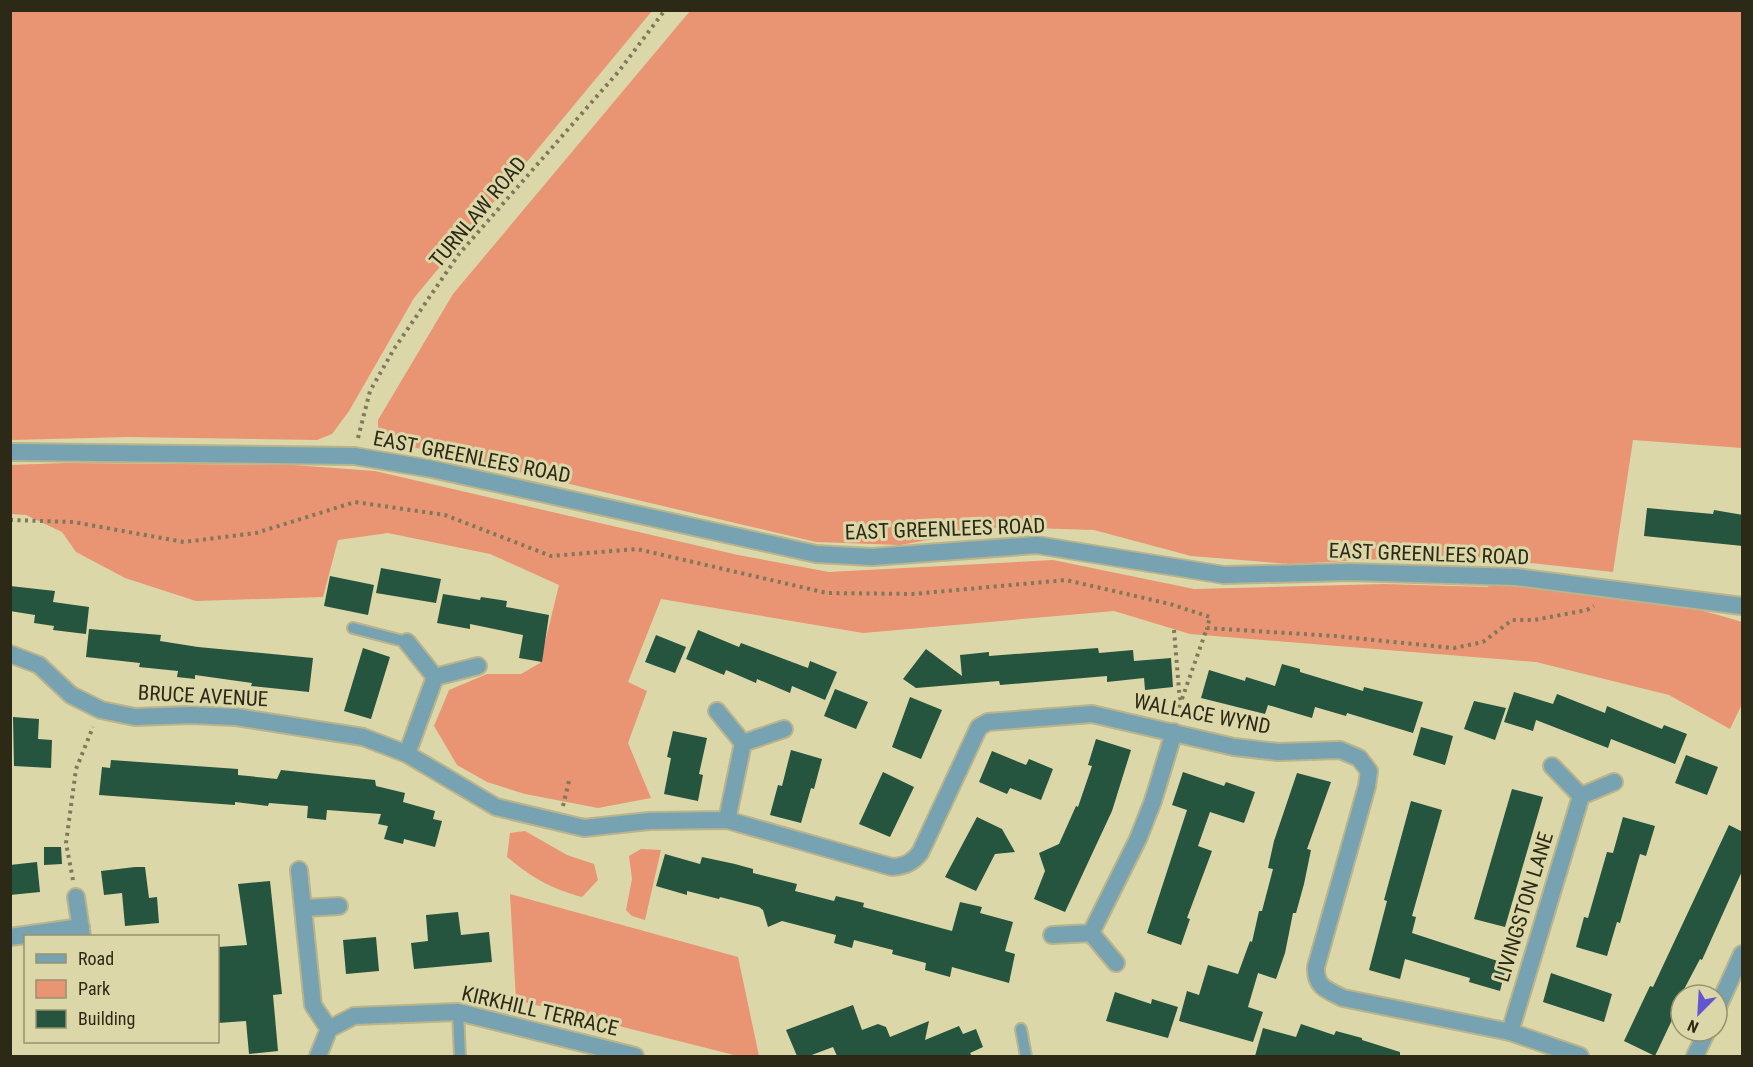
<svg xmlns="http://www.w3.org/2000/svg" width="1753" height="1067" font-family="'Roboto Condensed',sans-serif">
	<rect width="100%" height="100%" fill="#dcd7a8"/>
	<!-- green -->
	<path fill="#e99472" d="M10,11L11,10L652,11L414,298L349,411L332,434L317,440L128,437L11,440Z
		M690,11H1742V448L1633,440L1613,572L1457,555L1290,564L1191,556L1094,530L1001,527L900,545L816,542L378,439V420L453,294Z
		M66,463L293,465L375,471L738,555L829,572L1053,560L1194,589L1384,584L1488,587L1489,584C1573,589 1661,596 1742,622V704L1730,729L1669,695L1536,662L1190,634L1114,611L863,633L661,599L628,682L647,691L628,743L651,798L598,808L525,794L487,782L457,765L434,726L449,690L487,674H521L540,663L559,585L490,554L388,533L338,540L323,597L196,601L125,578L76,552L62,532L26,515L11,514L10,465Z
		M525,831L567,855L594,864L598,880L582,897C551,889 531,877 507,857L510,833Z
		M641,849L661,850L645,920L632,916L626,910L632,879L629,856Z
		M510,894L738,957L759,1056H738L516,1000Z"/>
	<!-- building -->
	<path fill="#25543f" d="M1647,508L1713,514L1714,510L1743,515V546L1644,536Z
		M381,568L441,579L436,603L376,593Z
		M330,576L374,585L368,615L324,606Z
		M10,586L55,591L53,602L89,607L86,634L53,630L54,626L34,623L35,615L10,611Z
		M443,594L480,600L481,597L507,601L506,607L549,615L542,662L519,658L523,635L470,624V629L437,623Z
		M89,629L161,635L160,641L198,647L313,658L309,692L251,686L252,683L195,675V679L177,677L178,671L139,667L140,663L86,657Z
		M698,630L739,647L741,643L808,668L810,661L837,672L825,700L792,686L790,693L757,679L756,683L726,670L724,675L686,659Z
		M656,635L686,647L675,673L645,662Z
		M363,648L390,657L371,719L344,711Z
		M1098,648L1099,653L1133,650L1134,661L1171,658L1173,687L1145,690L1144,678L1107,682V676L1000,685L999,681L916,688L903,679L926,649L962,676L960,655L989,652V656Z
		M1282,664L1300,669V672L1363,691L1364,687L1423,702L1413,733L1347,713L1346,716L1315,707L1312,718L1268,705L1265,714L1201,698L1209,670L1245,681L1246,677L1275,686Z
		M835,689L868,702L856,729L824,716Z
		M1514,692L1553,704L1557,694L1605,713L1607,706L1662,729L1664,725L1687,734L1675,764L1611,739L1608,748L1536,720L1533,731L1504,722Z
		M910,697L942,710L921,759L892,747Z
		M1474,701L1506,708L1495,740L1464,729Z
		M13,717L39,719L38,739L52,740L51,768L14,766Z
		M1421,727L1453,736L1445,765L1413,755Z
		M673,731L707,738L699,774L703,775L698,801L664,794L671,758L667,757Z
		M1096,739L1131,750L1112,811L1065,912L1034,899L1045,871L1039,853L1059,844L1076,806L1078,807L1092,766L1088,765Z
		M791,750L822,759L814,789L811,788L801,823L770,815L778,785L782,786Z
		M992,751L1026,765L1029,759L1053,769L1041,800L1010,788L1007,794L979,782Z
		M1686,755L1718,767L1707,795L1675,783Z
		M111,760L238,769V775L277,779L281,770L375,780L376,786L405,793L403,802L435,811L433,819L442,821L435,847L404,839L403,844L384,839L388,826L378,824L381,814L327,810L326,820L307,818L308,806L269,803L268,806L235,802V805L99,795L102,767L110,768Z
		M883,772L914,787L890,837L859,824Z
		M1183,772L1224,786L1226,782L1255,792L1244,823L1210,812L1198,846L1212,851L1187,918L1190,919L1181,945L1147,933L1187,810L1172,805Z
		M1297,773L1331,782L1307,849L1311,850L1304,884L1296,913H1293L1285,953L1276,979L1258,973L1248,1007L1263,1012L1253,1042L1179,1021L1187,991L1199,995L1208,965L1238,974L1250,941L1252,942L1259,911H1262L1273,869L1268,868L1274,841Z
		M1512,789L1543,797L1505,927L1474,919Z
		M1411,801L1442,810L1412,916L1416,917L1412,933L1507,964L1500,991L1469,982L1470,978L1405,959L1400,979L1369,970L1387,901L1384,900Z
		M977,817L1002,829L1015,852L995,854L976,891L945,877Z
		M1623,817L1655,826L1646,856L1640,854L1620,923L1617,922L1607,956L1576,947L1584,917L1588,918L1607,852L1613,853Z
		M1729,825L1743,832V869L1702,960L1700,959L1681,995V1001L1655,1056L1624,1041L1650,986L1653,987Z
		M44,847H61L62,864L44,865Z
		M665,854L700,864L702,857L735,864L753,869V873L797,884L795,891L834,901L836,896L864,903L863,907L952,931L960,902L982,907L980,913L1013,922L1005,951L1015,954L1009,983L952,967L950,977L925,970L926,963L892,954L893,950L854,940L852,948L834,943L836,935L782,921L768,927L763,910L759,907L720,897L719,899L687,891V895L656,886Z
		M37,862L40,892L10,895V865Z
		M135,867H145L149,898L157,897L159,923L125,926L122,893L104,895L101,871Z
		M270,881L282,994L273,995L278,1051L249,1054L246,1021L218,1023V947L247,945L238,884Z
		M458,912L461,935L489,932L492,962L414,969L411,943L428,941L426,915Z
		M376,937L379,971L346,974L343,940Z
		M1551,973L1612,994L1604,1022L1543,1002Z
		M1115,992L1151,1004L1152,999L1178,1007L1168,1038L1106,1021Z
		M853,1005L862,1030L878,1024L886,1027L890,1037L929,1021L925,1040L959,1026L963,1034L976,1029L983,1047L970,1053L972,1056H837L833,1047L809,1056H797L786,1030Z
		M1301,1024L1334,1035L1336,1031L1362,1038V1040L1400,1052V1056H1255L1263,1028L1296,1037Z"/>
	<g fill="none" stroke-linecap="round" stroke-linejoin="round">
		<!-- service casing -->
		<g stroke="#b9b48b" stroke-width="14">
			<path id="service" d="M353,628L407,642
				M458,1012L460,1056
				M1021,1029L1026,1056"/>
		</g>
		<!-- minor casing -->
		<g stroke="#b9b48b" stroke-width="20">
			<path id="minor" d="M10,452L354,456L432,469L816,554L872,557L1037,545L1224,575L1350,572L1516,577L1742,606
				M10,654L39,665L71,695L101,710L135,717L190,715L236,717L363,737L407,754L496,807L584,828L649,821L727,820L892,867C905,866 912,863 920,853L979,727L988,722L1092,714L1234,747L1278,752L1340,750L1359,758L1369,771L1367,786L1316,967C1315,987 1327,990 1343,998L1510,1032L1580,1056
				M435,677L478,666
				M717,711L743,743L727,820
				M743,743L784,729
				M407,754L435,677L407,642
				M1552,766L1581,796
				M1581,796L1614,782
				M299,870L313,1005L329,1029L318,1056
				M76,897L82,936
				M305,908L339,906
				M1091,933L1138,839L1153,801L1174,732
				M1091,933L1116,963
				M1052,935L1091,933
				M10,937L81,927
				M1717,1009L1742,954
				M329,1029L354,1016L458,1012L635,1056
				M1510,1032L1581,796
				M1695,1056L1707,1031"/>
		</g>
		<!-- path -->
		<path stroke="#7d795a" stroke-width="4" stroke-dasharray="3 4.5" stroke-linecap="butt" d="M358,438L370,391L394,349L459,254L619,71L665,10
			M10,520L73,522L184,542L256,533L355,502L445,515L551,556L637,549L827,593L913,594L1066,580L1170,604L1210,617L1207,628L1335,636L1454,648L1483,642L1512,620H1534L1587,610L1594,606
			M1174,630L1180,702L1178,714
			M1182,699L1207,628
			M563,806L570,777
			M73,880L66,843L76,769L93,727"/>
		<!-- service -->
		<use href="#service" stroke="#77a2b1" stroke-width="10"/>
		<!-- minor -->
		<use href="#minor" stroke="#77a2b1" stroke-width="16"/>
	</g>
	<g text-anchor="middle" stroke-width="6" stroke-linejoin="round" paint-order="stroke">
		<!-- street labels -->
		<g font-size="21" fill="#2c2a17" stroke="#dcd7a8">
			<text transform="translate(478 212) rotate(-50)" y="7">TURNLAW ROAD</text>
			<text transform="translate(472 457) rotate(11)" y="7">EAST GREENLEES ROAD</text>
			<text transform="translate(945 529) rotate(-2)" y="7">EAST GREENLEES ROAD</text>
			<text transform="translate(1429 554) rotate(2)" y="7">EAST GREENLEES ROAD</text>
			<text transform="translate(203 696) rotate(3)" y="7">BRUCE AVENUE</text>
			<text transform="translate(1202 714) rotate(11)" y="7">WALLACE WYND</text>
			<text transform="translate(1524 907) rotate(-73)" y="7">LIVINGSTON LANE</text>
			<text transform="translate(540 1011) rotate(13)" y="7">KIRKHILL TERRACE</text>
		</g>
	</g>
	<!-- border -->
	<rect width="1753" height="1067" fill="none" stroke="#2c2a17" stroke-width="24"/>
	<!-- legend -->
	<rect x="24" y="935" width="195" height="108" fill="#dcd7a8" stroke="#96926e" stroke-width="1.5"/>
	<rect x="36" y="954" width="30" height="9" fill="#77a2b1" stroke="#96926e" stroke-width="1.5"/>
	<text x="78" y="965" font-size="18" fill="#2c2a17">Road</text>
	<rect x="36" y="980" width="30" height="18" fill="#e99472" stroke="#96926e" stroke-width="1.5"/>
	<text x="78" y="995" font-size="18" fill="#2c2a17">Park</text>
	<rect x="36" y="1010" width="30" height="18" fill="#25543f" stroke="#96926e" stroke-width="1.5"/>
	<text x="78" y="1025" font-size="18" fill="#2c2a17">Building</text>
	<!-- north arrow -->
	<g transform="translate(1699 1013) rotate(204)"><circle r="28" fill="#dcd7a8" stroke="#96926e" stroke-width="1.5"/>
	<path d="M0-4.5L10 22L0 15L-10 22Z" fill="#6156cf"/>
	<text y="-9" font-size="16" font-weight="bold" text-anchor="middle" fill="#2c2a17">N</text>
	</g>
</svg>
